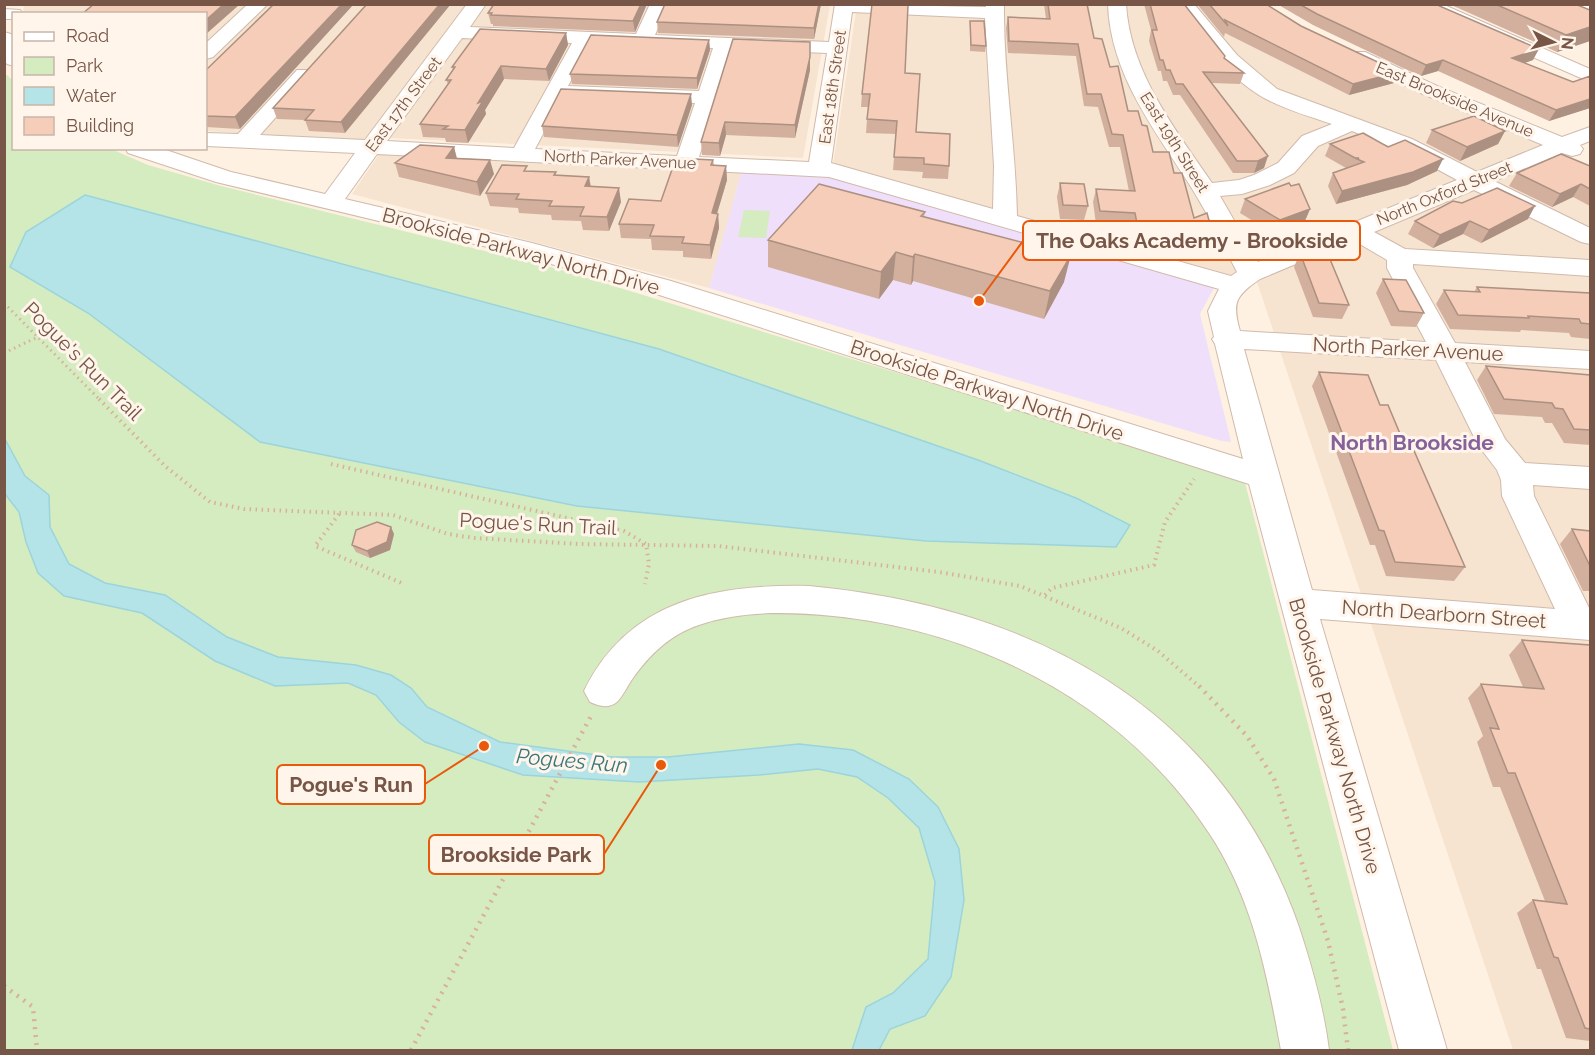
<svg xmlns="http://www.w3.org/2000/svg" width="1595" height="1055" font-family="Raleway,sans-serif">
	<rect width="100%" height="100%" fill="#fef1e2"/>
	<!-- residential -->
	<path fill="#f6e3d0" d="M24,4L471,5L369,142L206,131V14H23Z
		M1250,4L1542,144L1559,158L1590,172V1050H1513L1257,282L833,165L857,5Z
		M486,5H830L803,158L390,138Z
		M380,153L742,170L709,288L352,194Z"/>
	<!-- education -->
	<path fill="#efdffa" d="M742,170L834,175L1214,288L1200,314L1231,442L1222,441L709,288Z"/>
	<!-- green -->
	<path fill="#d4ecc0" d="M4,72L13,81L14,148L111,149L148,165L221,186L558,269L1244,479L1393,1050H5Z
		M744,210L770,211L766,238L738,237Z"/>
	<!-- water -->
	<path fill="#b5e4e8" stroke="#9bd4db" stroke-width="1.5" d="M85,195L659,349L978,460L1076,498L1130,525L1116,547L926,541L577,506L260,442L88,313L10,267L26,232Z
		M5,439L25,476L49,495L50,527L69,564L105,583L165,595L227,637L278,657L356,665L391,675L411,688L427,707L500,742L612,757H668L799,744L853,750L909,779L938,807L959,849L964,900L951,977L925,1016L890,1029L879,1050H852L866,1007L893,993L928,959L935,882L919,828L888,798L857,777L818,769L759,775L639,782L523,775L425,742L399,722L376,695L348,683L275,686L215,661L142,613L64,596L38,573L26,542L19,512L5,494Z"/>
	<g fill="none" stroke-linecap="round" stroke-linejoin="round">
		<!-- minor casing -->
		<g stroke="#d1baab" stroke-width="2">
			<path id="minor" d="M248,4H268L213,57L206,59V43Z
				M467,4H486L470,27L636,34L650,4H668L655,35L829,42L835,4L986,7V4H1004C1003,75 1016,145 1017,216L1231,276L1237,272C1222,243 1208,214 1191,187C1155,130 1110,74 1108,4H1126C1130,72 1175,129 1212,183L1239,180L1254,175L1278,163L1302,136L1332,124C1311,117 1290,111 1270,101C1231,82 1200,39 1175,4H1194L1237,55L1277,89L1412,139L1477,172L1543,145L1423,94L1351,60L1348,56L1351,52H1365L1437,86L1562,137L1590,127V141L1580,145L1583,149L1580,154L1572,156L1562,153L1494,181L1590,228V244L1581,242L1474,190L1374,232L1405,249L1590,260V276L1413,264V268L1455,343L1590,351V369L1465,362L1505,439L1525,463L1590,467V489L1533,485L1534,496L1590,610V640L1320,619L1447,1050H1399L1249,484L653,293L516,254L216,182L128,153L125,148H160L231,172L325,194L355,153L206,146V133L238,134L297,70H311L314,74L260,135L365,140ZM852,12L985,18L994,166L993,209L831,163ZM462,38L572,43L514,148L387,141ZM591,43L713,48L699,91L568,86ZM732,49L827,53L809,162L699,157ZM562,98L695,103L677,156L535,149ZM1352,131L1415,157L1457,180L1258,262L1220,196L1242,194L1270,185L1294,173L1318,146ZM377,154L829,177L1219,289L1208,311L1214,337L1212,339L1215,344L1243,459L671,281L532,243L345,199ZM1353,240L1387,260V268L1426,342L1240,331C1232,303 1235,296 1260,279ZM1244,349L1436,360L1478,445L1497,470L1501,480L1502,496L1555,609L1312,590Z
				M1417,4H1442L1590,69V82L1420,8Z
				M1571,4H1590V14L1574,8Z
				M4,9L20,10L23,14H14V19H4Z
				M4,32L11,34L14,38V66L7,64L4,60Z
				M809,586C1032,607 1222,706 1299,927C1312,967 1324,1009 1329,1050H1281C1267,974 1253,899 1209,833C1126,706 982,631 833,616C790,612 742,610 699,625C671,634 650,654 633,678C628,685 623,696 617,702C608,709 599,706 590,702L584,691C629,599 716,584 809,586Z"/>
		</g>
		<!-- path-far2 -->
		<path stroke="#d9b09b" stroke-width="3" stroke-dasharray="1.5 4" stroke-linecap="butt" d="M4,303L100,400
			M4,353L40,336"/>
		<!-- path-far1 -->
		<path stroke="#d9b09b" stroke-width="4" stroke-dasharray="1.5 4.5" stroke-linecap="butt" d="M99,399L165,466L210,502L244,509L393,515L448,534L474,538L579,544L718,546L939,572L1020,586L1121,628L1158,651L1201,688
			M331,464L624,531L646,544L649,564L645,584
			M339,514L315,546L404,584
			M1045,595L1052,588L1154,565L1165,522L1194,479"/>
		<!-- path -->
		<path stroke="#d9b09b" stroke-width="4.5" stroke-dasharray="2 6" stroke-linecap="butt" d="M1199,686L1247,736L1274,779L1328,941L1343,1009L1348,1050
			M4,986L33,1007L37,1050
			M411,1050L591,716"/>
		<!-- minor -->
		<use href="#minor" fill="#fff" fill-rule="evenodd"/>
	</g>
	<!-- wall -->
	<path fill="#d3b09e" d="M60,4H240L206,34V14Z
		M274,4L240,129L206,127V70Z
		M367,4L345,133L309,131L305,120L277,119L273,108Z
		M494,4H647L635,32L493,26V24H491L488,13Z
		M665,4H821L814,39L658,33L657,22Z
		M1044,4H1087L1094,38L1110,67L1128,111L1142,125L1153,152L1174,173L1194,218L1215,243L1211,256L1179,254L1176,244L1134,242L1131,226L1096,224L1093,202L1096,189L1129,191L1120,147H1109L1098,107L1084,106L1076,56L1008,53L1006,28L1008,17L1046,19Z
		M1144,4H1184L1225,58L1244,73L1240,84L1212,83L1264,168L1254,173H1233L1180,95H1173L1167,81H1163L1161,71H1158L1149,41L1151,30Z
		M1197,4H1266L1301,26L1399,72L1394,83L1349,95L1225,33L1224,37Z
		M1277,4H1435L1533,60L1525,63L1573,82L1590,76V108L1549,121L1438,71L1421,76L1405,69L1313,25Z
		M1449,4H1575L1590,10V41L1557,52Z
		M970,21L986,46L985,52L970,51Z
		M566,33L568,45L549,81L504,79L485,110L486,114L468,143L446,142L445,138L423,137L420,124L448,84L446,80L453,70L452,67Z
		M733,39L810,70L795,138L726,135L720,156L702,155L701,142Z
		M709,40L710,50L697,89L572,84L570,74Z
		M905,73L916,132L949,166L948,179L922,178L923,172L893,170L896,134L866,133L868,107H861L862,94Z
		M692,105L678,147L544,137L542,126Z
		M1432,130L1505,131L1498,144L1460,161L1426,143Z
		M1330,144L1388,147L1437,171L1407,185L1336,204L1328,186L1333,173L1346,168L1325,156Z
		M454,147L457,158L494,174L480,196L399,177L395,163Z
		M713,160L714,165L726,166L727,180L717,213L718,214L719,228L711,259L683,257V251L652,250L651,239L621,238L619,224L661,201Z
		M1590,166V206L1573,197L1552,207L1509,186L1517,173Z
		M528,171L556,172V175L589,177L591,186L621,202L609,231L583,230L581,221L552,220L551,215L519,213L518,208L490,206L486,193Z
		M1060,183L1088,206L1084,220L1060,219L1057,197Z
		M1245,199L1310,209L1304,223L1274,234L1240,213Z
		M925,212L924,217L1064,282L1044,319L913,281L911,285L893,280L879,299L768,267V240Z
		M1528,219L1481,243L1463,234L1433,248L1408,234L1415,221Z
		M1300,253L1349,305L1342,319L1313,317L1294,267Z
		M1383,279L1424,313L1416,327L1391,326L1376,293Z
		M1477,287L1590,293V339L1571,337L1569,333L1521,330L1520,332L1450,329L1436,304L1444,290L1474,292Z
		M1486,366L1590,375V445L1564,443L1552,423H1545L1542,417L1494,414L1477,380Z
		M1319,372L1380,405L1401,436L1465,567L1454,581L1386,576L1375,545H1370L1312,386Z
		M1572,529L1590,531V591H1583L1560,544Z
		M394,534L390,550L370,558L356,552L352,545Z
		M1522,640L1590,645V1041L1566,1038L1541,969H1537L1517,913L1533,900L1545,901L1500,787H1493L1477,742L1483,736L1468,698L1481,684L1523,687L1509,655Z"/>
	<!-- shaded-wall -->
	<path fill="#ac9081" d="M224,4H240L206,34V20Z
		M342,4H354L240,129L235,117Z
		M440,4H451L345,133L341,122Z
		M641,4H647L635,32L633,21Z
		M819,4H821L814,39V28Z
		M1590,27V41L1557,52L1566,35Z
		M566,33L568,45L549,81L546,69Z
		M709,40L710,50L697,89V78Z
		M810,42V70L795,138V125Z
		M1539,49L1533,60L1506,69L1512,58Z
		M1443,60L1438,71L1421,76L1426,65Z
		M501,66L504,79L485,110L486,114L468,143L465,130L478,103Z
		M1399,72L1394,83L1349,95L1353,84Z
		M691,94L692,105L678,147L677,135Z
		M1590,99V108L1549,121L1556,110Z
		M725,122L726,135L720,156L719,143Z
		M1505,131L1498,144L1460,161L1467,147Z
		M454,147L457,160L446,158Z
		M1268,156L1264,168L1254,173L1258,161Z
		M1443,159L1437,171L1407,185L1336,204L1342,191Z
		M490,160L494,174L480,196L477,182Z
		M726,166L727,180L713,227L712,213Z
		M589,177L591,191L585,186Z
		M1581,184L1573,197L1552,207L1560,194Z
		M619,188L621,202L609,231L607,217Z
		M1535,206L1528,219L1481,243L1489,230Z
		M1310,209L1304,223L1274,234L1280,220Z
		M718,214L719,228L711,259L710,245Z
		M1470,221L1463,234L1433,248L1440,235Z
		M896,252L893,280L879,299L881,272Z
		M915,254L913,281L911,285L913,257Z
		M1071,255L1064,282L1044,319L1050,291Z
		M391,527L394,534L390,550L370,558L367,551Z"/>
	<!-- building -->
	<path fill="#f5cdb8" stroke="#ac9081" stroke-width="1.5" d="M94,4H224L206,20V14H82Z
		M274,4H342L235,117L206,116V70Z
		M367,4H440L341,122L305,120L314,110L273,108Z
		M494,4H641L633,21L491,15L492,13H488Z
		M665,4H819L814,28L657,22Z
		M872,4L908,5L905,73L920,74L916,132L950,134L949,166L924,164V158L894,157L897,121L867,119L870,94H862Z
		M1048,4H1087L1094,38L1102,39L1110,67L1118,66L1128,111H1138L1142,125L1147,126L1153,152H1169L1174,173H1182L1194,218L1207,213L1215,243L1183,241L1180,231L1138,229L1135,213L1100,211L1096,189L1135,191L1123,135L1112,134L1101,94H1087L1078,44L1009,41L1008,17L1050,19Z
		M1150,4H1184L1225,56L1224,58L1244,73L1203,72L1268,156L1258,161H1237L1183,84H1176L1170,70H1166L1163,60H1160L1152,30H1157Z
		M1209,4H1266L1301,26L1399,72L1353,84L1225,20L1228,26Z
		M1299,4H1435L1539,49L1512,58L1573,82L1590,76V99L1556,110L1443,60L1426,65L1317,14Z
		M1495,4H1575L1590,10V27L1566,35Z
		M970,21H984L986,46L971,45Z
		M480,29L566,33L546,69L501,66L478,103L483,101L465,130L443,129L448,126L420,124L451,80H446L455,67H452Z
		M591,35L709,40L697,78L570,74Z
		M733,39L810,42V57L795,125L725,122L719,143L701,142Z
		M561,89L691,94L677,135L542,126Z
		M1474,116L1505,131L1467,147L1432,130Z
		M1363,133L1388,147L1405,140L1443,159L1413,172L1342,191L1333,173L1364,162L1357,159L1359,158H1355L1330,144Z
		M420,145L454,147L446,158L490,160L477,182L395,163Z
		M1561,154L1590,166V189L1581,184L1560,194L1517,173Z
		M676,158L713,160L711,165L726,166L712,213L718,214L710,245L682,243L684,237L650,236L654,225L619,224L629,199L661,201Z
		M502,165L527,166L524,171L556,172L554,175L589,177L585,186L619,188L607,217L580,216L584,207L549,206L552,201L516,199L519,194L486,193Z
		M1060,183L1084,184L1088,206L1063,205Z
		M1289,183L1291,186L1299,184L1310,209L1280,220L1245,199Z
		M819,184L925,212L921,216L1071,255L1050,291L915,254L913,257L896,252L881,272L768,240Z
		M1497,188L1535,206L1489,230L1470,221L1440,235L1415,221L1453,201L1462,203Z
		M1306,251L1327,252L1349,305L1319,303L1300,253Z
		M1383,279L1406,280L1424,313L1399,311Z
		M1477,287L1590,293V324L1581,323L1579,319L1528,316L1529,318L1458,315L1444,290L1480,292Z
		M1486,366L1590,375V430L1574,429L1563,409L1555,408L1552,403L1504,399Z
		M1319,372L1368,375L1380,405H1388L1401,436L1408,437L1465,567L1395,562L1384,531L1379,530Z
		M377,522L391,527L387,542L367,551L352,545L356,530Z
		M1572,529L1590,531V566Z
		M1522,640L1590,645V1029L1585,1028L1558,958L1554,957L1533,900L1567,904L1515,773H1508L1490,728L1499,729L1481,684L1544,689Z"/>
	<g text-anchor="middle" stroke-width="6" stroke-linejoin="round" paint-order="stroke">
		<!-- far-street labels -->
		<g font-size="16" fill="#775547" stroke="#fff5ea">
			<text transform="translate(832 87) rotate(-82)" y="6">East 18th Street</text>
			<text transform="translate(1455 99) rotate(23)" y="6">East Brookside Avenue</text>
			<text transform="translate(403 104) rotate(-53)" y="6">East 17th Street</text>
			<text transform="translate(1175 142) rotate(58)" y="6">East 19th Street</text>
			<text transform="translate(620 159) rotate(3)" y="6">North Parker Avenue</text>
			<text transform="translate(1444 193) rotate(-22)" y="6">North Oxford Street</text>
		</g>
		<!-- street labels -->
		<g font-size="20" fill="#775547" stroke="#fff5ea">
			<text transform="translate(521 251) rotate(15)" y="7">Brookside Parkway North Drive</text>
			<text transform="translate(1408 349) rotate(3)" y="7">North Parker Avenue</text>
			<text transform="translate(83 361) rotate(45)" y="7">Pogue's Run Trail</text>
			<text transform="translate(987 390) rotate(18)" y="7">Brookside Parkway North Drive</text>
			<text transform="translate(538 524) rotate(3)" y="7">Pogue's Run Trail</text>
			<text transform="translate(1444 614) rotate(4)" y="7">North Dearborn Street</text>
			<text transform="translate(1335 736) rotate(74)" y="7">Brookside Parkway North Drive</text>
		</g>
		<!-- neighbourhood labels -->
		<g font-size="21" font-weight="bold" fill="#85629b" stroke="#fff5ea">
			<text x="1412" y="450">North Brookside</text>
		</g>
		<!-- water labels -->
		<g font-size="21" font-style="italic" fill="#3a767d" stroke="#fff5ea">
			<text transform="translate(572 761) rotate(5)" y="7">Pogues Run</text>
		</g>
	</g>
	<!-- callouts -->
	<path fill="none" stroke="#e8590c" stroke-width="2" d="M979 301L1023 241M484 746L425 784M661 765L604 854"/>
	<g fill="#e8590c" stroke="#fff5ea" stroke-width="2">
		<circle cx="979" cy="301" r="6"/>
		<circle cx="484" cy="746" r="6"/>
		<circle cx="661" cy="765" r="6"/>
	</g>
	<g fill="#fff5ea" stroke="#e8590c" stroke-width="2">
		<rect x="1023" y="221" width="337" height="39" rx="6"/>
		<rect x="277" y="765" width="148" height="39" rx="6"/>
		<rect x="429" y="835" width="175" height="39" rx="6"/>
	</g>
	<g font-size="21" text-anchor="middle" font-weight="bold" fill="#775547">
		<text x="1192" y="248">The Oaks Academy - Brookside</text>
		<text x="351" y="792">Pogue's Run</text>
		<text x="516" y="862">Brookside Park</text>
	</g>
	<!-- border -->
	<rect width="1595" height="1055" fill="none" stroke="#775547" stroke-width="12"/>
	<!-- legend -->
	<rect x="12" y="12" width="195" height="138" fill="#fff5ea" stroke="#c9b5a9" stroke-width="1.5"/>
	<rect x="24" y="32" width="30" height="9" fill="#ffffff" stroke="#c9b5a9" stroke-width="1.5"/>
	<text x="66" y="42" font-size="18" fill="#775547">Road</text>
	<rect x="24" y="57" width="30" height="18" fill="#d4ecc0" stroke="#c9b5a9" stroke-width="1.5"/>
	<text x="66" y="72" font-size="18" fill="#775547">Park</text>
	<rect x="24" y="87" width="30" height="18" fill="#b5e4e8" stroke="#c9b5a9" stroke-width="1.5"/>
	<text x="66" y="102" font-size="18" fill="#775547">Water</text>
	<rect x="24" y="117" width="30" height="18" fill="#f5cdb8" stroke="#c9b5a9" stroke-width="1.5"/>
	<text x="66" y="132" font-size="18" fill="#775547">Building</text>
	<!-- north arrow -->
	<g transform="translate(1553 42) rotate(96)" stroke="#fff5ea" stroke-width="4.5" paint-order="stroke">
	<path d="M0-4.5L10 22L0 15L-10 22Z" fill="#775547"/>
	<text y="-9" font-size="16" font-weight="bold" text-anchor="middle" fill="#775547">N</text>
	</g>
</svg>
